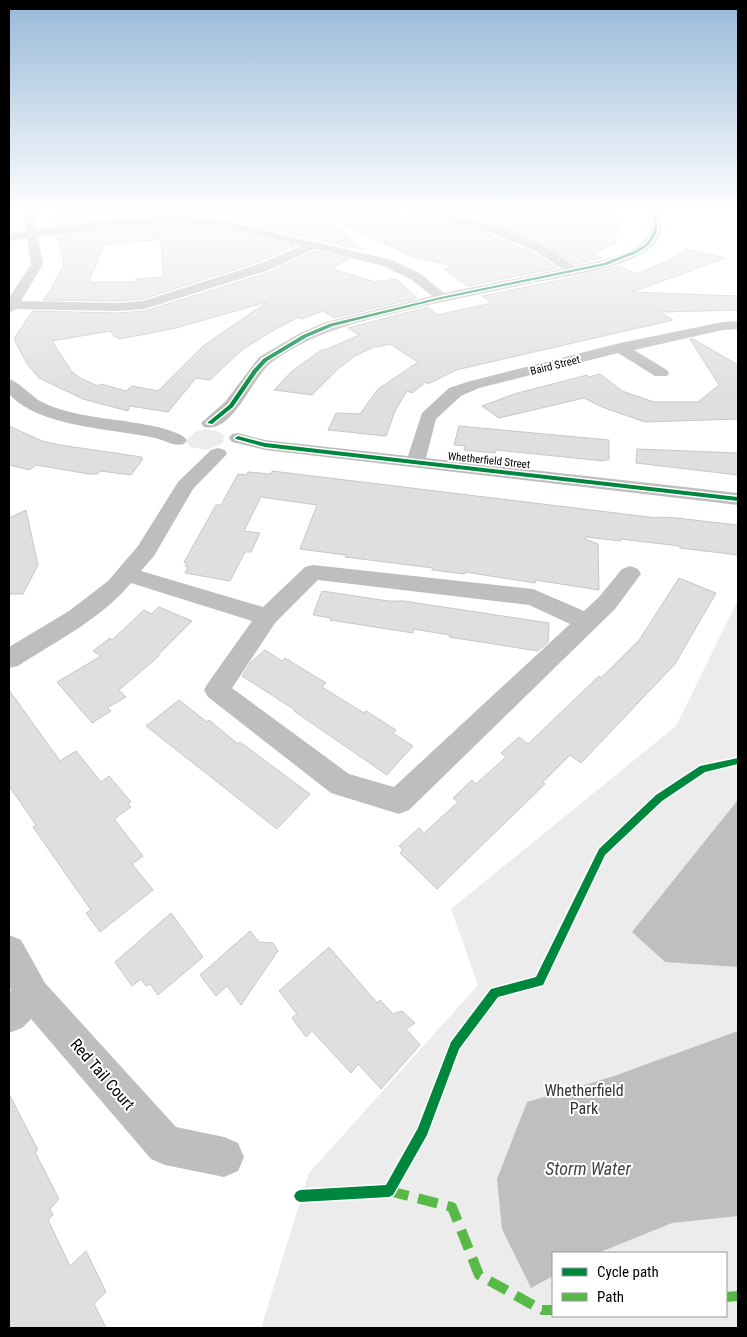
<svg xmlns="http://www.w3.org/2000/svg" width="747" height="1337" font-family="'Roboto Condensed',sans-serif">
	<rect width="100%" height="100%" fill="#fff"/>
	<!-- green -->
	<path fill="#ececec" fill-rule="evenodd" d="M206,429L217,431L224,435L223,443L207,450L190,447L186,441L195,432Z
		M738,600V1328H261L309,1173L478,985L451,909L676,726ZM553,1253H726V1316H553Z"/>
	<!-- water -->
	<path fill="#bfbfbf" d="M737,801L738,967L665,962L632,932Z
		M738,1031V1216L672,1223L598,1253H553V1276L531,1288L502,1229L497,1179L527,1102L614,1076Z"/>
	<!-- building -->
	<path fill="#dfdfdf" stroke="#c7c7c7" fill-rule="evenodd" d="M82,210H383L418,220L437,224L440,222L486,233L534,253L557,268L468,286L444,269L455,267L411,256L324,216L363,250L217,217L149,216L56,225L54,213Z
		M462,210H586L583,213L618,215L615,243L594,254L602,258L575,264L548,246L528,236L494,223L455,214Z
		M166,225L217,227L295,246L258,262L143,299L118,301L43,300L51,289L64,264L58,236L113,229ZM161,239L163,277L136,279V282H89L104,245Z
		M686,249L726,258L632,292L738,296V310L660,312L673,320L456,370L428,384L426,382L412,393L407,391L395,411L386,436L328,430L336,413L360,414L378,389L418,362L390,344L378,347L376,346L355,356L338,369L312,395L274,390L292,371L323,349L325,350L359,335L348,328L428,307L437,315L492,303L482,296L580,276L619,266L637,274L667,261Z
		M314,251L348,259L333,269L375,282L396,279L417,298L334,318L323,311L302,319L299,317L272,331L242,350L210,380L196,378L168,412L130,406L128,411L83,399L39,378L27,364L15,341V337L33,311L118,313L145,311L270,272ZM267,302L203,346L158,391L132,386L126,391L101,384L98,386L82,379L72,372L52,341L110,331L115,337H117L119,339L146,334L176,328Z
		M690,339H693L738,365V419L645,422L602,407L584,398L499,418L482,406L514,394L587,375L589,377L600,374L622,391L654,402H698L719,385Z
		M9,426L42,441L60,445L142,457L141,459H143L131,475L100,471L98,474H89L36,465L30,470L9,465Z
		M459,426L609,440V460H604V461L496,450L495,453L464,450L465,446L454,445Z
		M637,449L738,453V475L636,463Z
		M272,471L657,518V517L676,518L738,525V555L680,548L679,546L621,539V541L586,537L585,539L598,544L599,590L535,580V583L465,572V574L432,570L433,568L345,557L346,555L300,549L317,505L261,497L244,531L260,533L251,552H245L230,581L185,573L188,567L185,566L187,563L184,562L216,505H221L238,474L246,475L248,472L271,474Z
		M26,510L38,565L23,594H9V518Z
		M679,578L716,593L675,664L581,763L570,755L543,782L545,784L437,889L400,853L403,850L399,846L419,828L424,833L458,802L453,798L472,780L476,784L506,757L501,753L519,737L528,744L599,676L601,678L640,639Z
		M322,591L388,601H404L549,623L548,642L538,651L449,637L450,635L413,629V633L330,620L331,618L313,615Z
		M159,607L192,621L158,655L159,656L119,690L126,697L107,708L111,711L92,723L57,682L101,656L93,651L110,638L112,640L144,610L151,614Z
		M265,650L282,661L285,658L326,683L322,687L364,713L366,711L396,730L393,733L413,746L387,775L294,711L295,710L242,676L251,662Z
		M9,690L60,761L76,751L101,782L109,776L131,802L128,804L131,807L114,819L143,856L132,864L153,890L100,932L86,913L91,910L33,827L36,825L9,786Z
		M179,700L207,722L209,720L238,744L240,742L310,794L277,829L146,726Z
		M171,913L203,957L158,995L150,984L146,986L141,979L132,986L115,962Z
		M250,931L259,942L273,943L278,951L241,1005L227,986L216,996L200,975Z
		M329,947L377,1003L380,1000L393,1014L402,1011L415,1023L406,1029L420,1045L381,1089L358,1064L351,1073L312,1031L306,1037L292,1018L297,1014L279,991Z
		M9,1094L38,1150L35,1152L59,1199L50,1209L53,1215L48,1220L70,1266L86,1251L106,1292L94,1304L106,1328H9Z"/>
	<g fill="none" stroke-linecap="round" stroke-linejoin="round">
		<!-- minor -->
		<path fill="#bebebe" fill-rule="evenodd" d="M22,210H34L37,230C97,221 156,213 217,219L392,260L421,274L444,293L562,269L535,251L487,231L406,212L404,210C449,210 503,225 543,245C554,251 565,259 575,266C594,262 642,254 649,233C651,225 647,217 647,210H657C662,221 664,232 656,242C636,268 563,277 532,283C496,291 460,298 424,306C369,320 319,328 272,362C252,377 233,434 204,427L201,423L225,402L259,357L300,333L326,322L432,296L412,280L383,266L314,249L269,270L144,309L118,311L16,309L9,313V298L31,264L27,238L9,241V233L26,231ZM166,223L217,225L301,246L259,264L143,301L118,303L21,301L43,264L38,237L113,227Z
			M730,210H738V213L732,212Z
			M738,321V329L723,330L634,350L667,370L669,373L667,376H655L618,353L479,388L461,396L436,419L426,458L738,493V505L265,450L232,442L229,438L232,434L238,433L265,440L408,456L422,413L449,388L467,382L620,343L723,322Z
			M9,379C18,381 30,395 40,401C57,410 77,414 95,417C113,420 178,426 187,440L184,444C173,447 165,440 155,438C112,428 40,428 9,394Z
			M218,448L225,450L227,454L193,489L154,556L141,571L263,607L305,567L313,565L533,589L584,611L599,597L622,569L630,566L638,569L641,574L615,609L409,810L399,814L331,793L208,697L204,690L208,683L252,621L131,583C101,619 56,641 18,666L9,668V647L69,611L108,581L138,546L178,482L211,450ZM318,580L529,605L570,624L394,787L349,774L232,688L275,623Z
			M9,935L21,940L45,983L176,1127L224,1137L238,1143L244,1157L238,1171L224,1177L165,1165L151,1159L31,1019L22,1028L9,1033V992L11,990L9,985Z"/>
		<!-- quiet -->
		<path stroke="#58b947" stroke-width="10" stroke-dasharray="20 10" stroke-linecap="butt" d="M389,1191L452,1207L479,1275L542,1310H553
			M726,1297L738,1296"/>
		<!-- cycleway casing -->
		<g stroke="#fff" stroke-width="3">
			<path id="cycleway" d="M652,210L654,211L657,223V232L652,241L646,247L637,253L606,265L441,299L333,326L307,337L267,361L257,372L233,407L212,424L207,423L229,405L253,370L263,359L303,335L329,324L441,297L604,263L634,251L643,246L649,240L653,232L654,223L650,211Z
				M238,436L265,443L738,497V501L265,447L236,439L235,438Z
				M738,758V764L705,772L662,801L605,855L543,985L498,997L459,1049L427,1135L393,1195L389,1197L300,1202L296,1200L294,1196L296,1192L300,1190L386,1185L418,1128L451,1042L491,989L536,977L599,849L656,795L700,766Z"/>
		</g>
		<!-- cycleway -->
		<use href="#cycleway" fill="#00873e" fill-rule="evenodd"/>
	</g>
	<!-- sky -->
	<linearGradient id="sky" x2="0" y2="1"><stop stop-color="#97b8d8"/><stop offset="0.53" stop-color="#fff"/><stop offset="1" stop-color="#fff" stop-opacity="0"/></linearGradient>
	<rect width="747" height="397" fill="url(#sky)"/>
	<g text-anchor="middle" stroke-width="4" stroke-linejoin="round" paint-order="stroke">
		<!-- far-street labels -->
		<g font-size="11" fill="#000" stroke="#fff">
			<text transform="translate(555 365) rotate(-14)" y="4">Baird Street</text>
			<text transform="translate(489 460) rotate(6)" y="4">Whetherfield Street</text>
		</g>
		<!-- near-street labels -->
		<g font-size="16" fill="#000" stroke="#fff">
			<text transform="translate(103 1074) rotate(49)" y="6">Red Tail Court</text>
		</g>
		<!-- near-park labels -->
		<g font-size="16" fill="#333" stroke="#fff">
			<text x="584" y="1096">Whetherfield<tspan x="584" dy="18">Park</tspan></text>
		</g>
		<!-- near-water labels -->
		<g font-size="18" font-style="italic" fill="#444" stroke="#fff">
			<text x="588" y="1175">Storm Water</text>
		</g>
	</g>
	<!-- border -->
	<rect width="747" height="1337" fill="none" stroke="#000000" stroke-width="20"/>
	<!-- legend -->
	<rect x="552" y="1252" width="175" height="65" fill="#ffffff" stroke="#999999"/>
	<rect x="562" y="1268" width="25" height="8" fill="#00873e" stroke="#999999"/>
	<text x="597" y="1277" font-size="15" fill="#000000">Cycle path</text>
	<rect x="562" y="1293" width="25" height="8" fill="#58b947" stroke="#999999"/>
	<text x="597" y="1302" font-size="15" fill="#000000">Path</text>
</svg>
